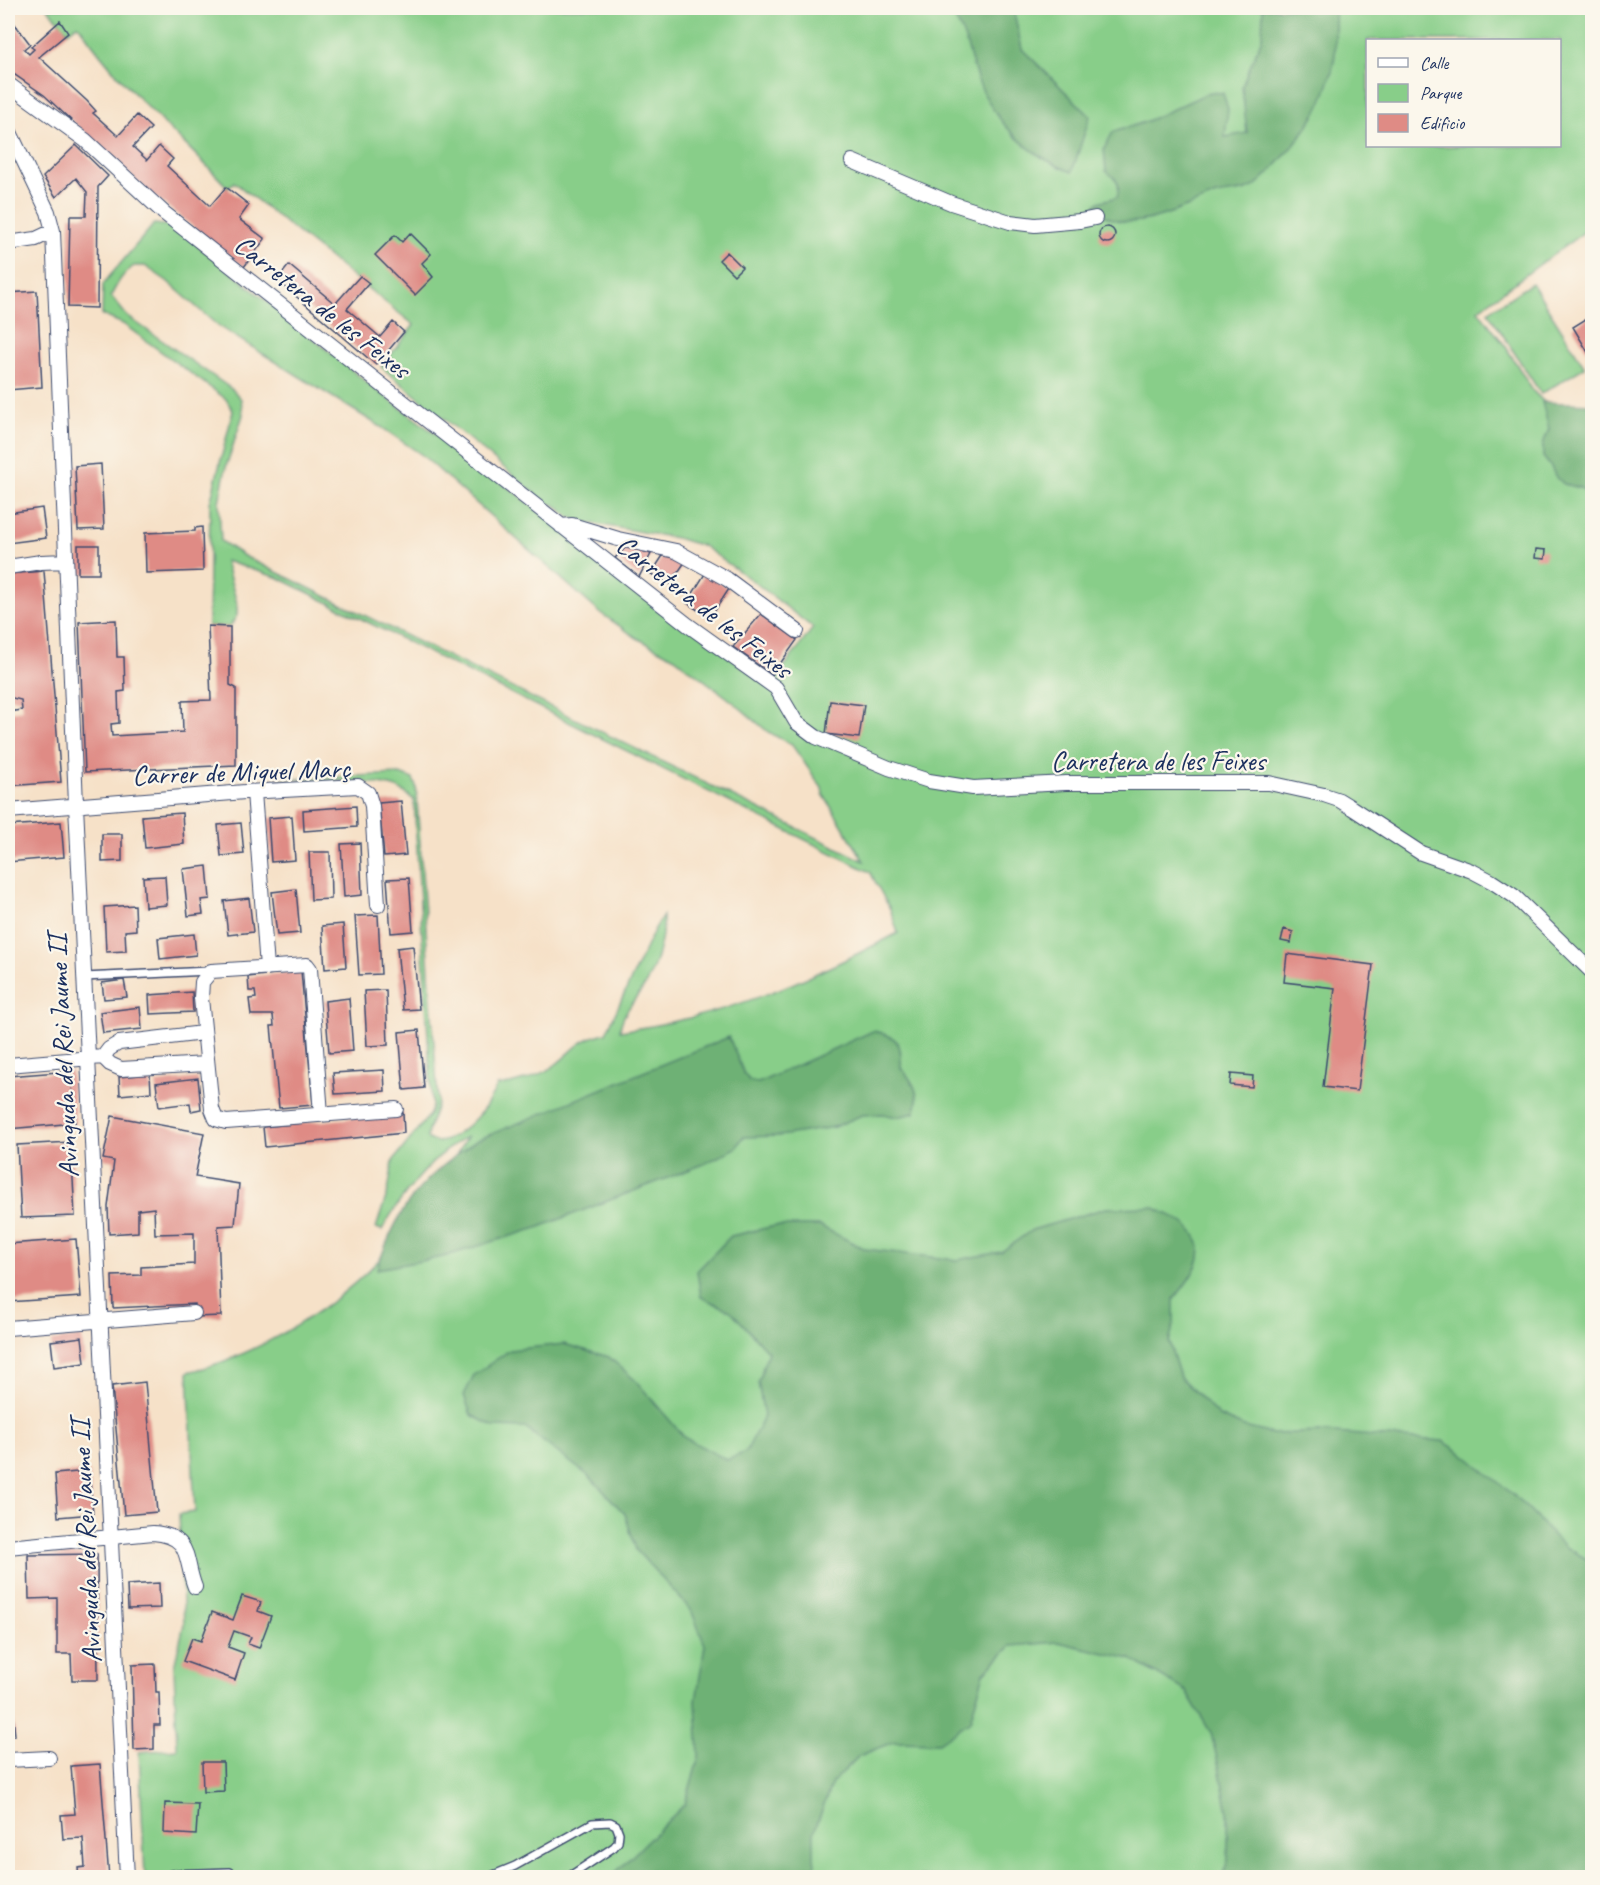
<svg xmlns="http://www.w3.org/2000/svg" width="1600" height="1885" font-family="Caveat,sans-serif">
	<rect width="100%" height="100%" fill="#fbf7ec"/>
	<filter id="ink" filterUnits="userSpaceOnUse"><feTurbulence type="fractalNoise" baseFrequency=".0167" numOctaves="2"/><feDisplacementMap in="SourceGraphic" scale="12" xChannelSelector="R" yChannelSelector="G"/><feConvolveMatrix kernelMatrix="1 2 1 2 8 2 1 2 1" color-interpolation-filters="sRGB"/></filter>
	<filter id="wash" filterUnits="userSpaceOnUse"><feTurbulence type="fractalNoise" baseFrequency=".008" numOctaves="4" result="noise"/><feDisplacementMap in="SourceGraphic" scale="24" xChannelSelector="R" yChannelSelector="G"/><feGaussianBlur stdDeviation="1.35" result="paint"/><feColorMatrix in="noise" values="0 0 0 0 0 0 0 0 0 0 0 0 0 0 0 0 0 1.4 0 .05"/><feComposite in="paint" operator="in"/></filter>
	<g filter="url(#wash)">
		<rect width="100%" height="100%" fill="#f6e1c8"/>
		<!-- green -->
		<path fill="#88ce89" stroke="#527e74" stroke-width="1.5" fill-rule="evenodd" d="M47,8H1592V226L1478,310L1506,347L1533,391L1545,403L1564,484L1581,488L1592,498V1877H145L139,1752L177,1749L174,1667L184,1624L179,1514L195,1512L188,1372C255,1357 340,1305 385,1253C414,1219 445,1175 467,1137C435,1152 399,1199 382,1230L376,1228L388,1191L393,1161L430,1114L432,1106L414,800C407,794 400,788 390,786C352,778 311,781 272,780L400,774L413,779L416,786L438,1101C435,1114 428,1125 427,1138C443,1152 471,1124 482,1111C488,1104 493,1094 497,1086C516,1084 539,1077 555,1065C575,1050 578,1039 606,1033L654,930L663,916C664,938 656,966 645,985C636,1000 621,1013 620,1031C726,1017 805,982 898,933L890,909L870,872L279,578L225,561L237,603V615L230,627L208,626L210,503L233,411L226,399L123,324L102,315L103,284L154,224L174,226L375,389L548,517L769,687L813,628L757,584L703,546L676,538L584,522L569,517L555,505L547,503L381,367L414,325L234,182L228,188C178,134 121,88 80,27L77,25L68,32ZM1368,40H1560V146H1368ZM134,266H145L167,281L218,326L381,427L422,455L599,612L637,638L675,658L733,702L768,732L792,745L822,788L823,794L864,861L244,556L221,541L219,502L226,467L243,415L241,399L233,390L127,316L111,296C117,284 122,274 134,266Z
			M1532,283L1585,367L1541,394L1488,312Z"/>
		<!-- forest -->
		<path fill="#6eb175" stroke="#44706a" stroke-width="1.5" d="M949,8H1015L1014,13L1022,49L1090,116L1072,172C1029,156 996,124 978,81C972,65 969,48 962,32C958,24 953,16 949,8Z
			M1263,8H1336C1334,23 1336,38 1335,53C1334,71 1323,103 1313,118C1302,136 1270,175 1253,187C1243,193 1228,192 1217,195C1182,207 1125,241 1094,207L1099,202L1117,197C1121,183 1117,179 1106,171L1104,149L1113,132L1145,122L1210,92L1223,93L1228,109L1225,137L1247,133L1242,86L1262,38Z
			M1542,402L1592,404V498L1581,488L1564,484L1556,477L1551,467L1543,457V444L1549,429Z
			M873,1031C899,1036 902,1043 901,1068C913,1081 922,1095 914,1113L897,1117L883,1114L862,1115L834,1127L780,1136L743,1137L736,1148L704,1164L537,1228L443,1257L377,1269C398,1205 422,1178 477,1140L729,1037L744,1074L750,1081L758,1083Z
			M1153,1207C1162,1212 1173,1216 1182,1222C1216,1246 1194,1275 1174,1299V1323L1169,1342L1180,1377L1219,1416L1244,1427L1273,1434L1321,1432L1443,1441L1465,1455L1517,1498L1565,1547L1592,1562V1877H1222L1228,1860V1812L1219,1767L1211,1733L1186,1691L1131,1659L1058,1642L1011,1646L984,1673L970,1721L939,1743L893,1742L859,1756L832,1783L814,1832V1858L817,1877H611L685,1804L699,1757L696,1701L705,1645L691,1610L636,1550L625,1514L590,1477L525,1428L494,1427L471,1415L464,1395L474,1375L510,1350L564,1344L609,1357L636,1381L685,1438L727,1460L746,1452L764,1416L758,1382L768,1352L731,1311L701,1297L697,1271L731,1236L775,1226H820L865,1249L957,1260L1001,1252L1032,1230L1106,1208Z"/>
		<g id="blocks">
			<!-- building -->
			<path fill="#df8b85" d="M8,15L30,44L24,49L29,54L34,49L31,47L60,21L68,33L39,57L87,101L96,111L93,113L118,136L137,115L151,128L133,147L147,160L159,146L173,159L167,166L210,206L226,187L249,205L239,219L265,239L244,267L145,189L44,95L8,70Z
				M76,145L108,176L98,187L97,308L68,307L70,216H86L87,192L76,178L56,197L43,177Z
				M1099 235a8 8 0 1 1 16 0a8 8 0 1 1-16 0Z
				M410,233L431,254L422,263L433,277L415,295L375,255L395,235L402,242Z
				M727,252L742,267L734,275L719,260Z
				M289,265L335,304L360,276L369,283L347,309L380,337L393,322L404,332L376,365L277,280Z
				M37,291L42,387L8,390V368H13L11,351L8,352V319H9L8,293Z
				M1589,317L1592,324V359L1573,327Z
				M101,464L104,529L78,530L75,466Z
				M42,508L46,538L8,543V513Z
				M202,527L203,571L146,573L145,533L195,531V528Z
				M78,545H99V574H78Z
				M627,546L651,554L639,577L615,558Z
				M1536,549L1546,550L1545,559L1535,558Z
				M664,554L685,562L670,584L651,574Z
				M44,571L61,782L8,786V712L22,710L21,700L8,697V574Z
				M706,572L729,589L710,618L687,603Z
				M761,614L797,640L772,675L733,647Z
				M116,620L117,657H124L125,691L118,692L119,723L111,724L112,736L183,732L182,701L211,700L208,626L230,627V685L236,688V765L85,772L79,622Z
				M830,701L864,705L859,738L826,734Z
				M401,801L406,855L384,857L379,803Z
				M356,806L357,827L304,831L303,810Z
				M182,813L184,844L145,848L142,816Z
				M292,816L295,860L271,862L268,818Z
				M61,822L64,857L8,862V826Z
				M241,823L244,854L221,856L218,825Z
				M102,834H122V861L102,862Z
				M360,843L362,895L344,897L341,844Z
				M309,852H330L331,899L311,900Z
				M207,866L210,899L201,900L203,914L188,916L183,869Z
				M165,876L167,905L145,907L143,877Z
				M409,878L413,931L391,933L387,879Z
				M296,889L300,933L277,935L272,892Z
				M249,898L253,932L228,935L224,901Z
				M135,905L136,930L125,931L126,951L106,952L104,907Z
				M378,915L381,974L359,975L355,916Z
				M343,924L346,967L325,969L322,926Z
				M1284,929L1293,932L1291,943L1281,941Z
				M194,934L196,955L160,959L158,938Z
				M413,946L419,1009L403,1010L397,948Z
				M1287,954L1373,965L1357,1091L1323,1087L1335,988L1284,982Z
				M301,971L313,1105L279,1108L271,1026H274L273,1015H251L249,999L256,998L255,991H249L248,977Z
				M124,980L127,997L104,999L102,983Z
				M386,990L388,1045L367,1046L364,991Z
				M192,992L193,1012L150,1014L149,995Z
				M349,998L353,1051L329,1053L325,1001Z
				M140,1007L142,1029L103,1033L100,1012Z
				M419,1030L424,1088L404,1090L399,1032Z
				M384,1070L385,1091L335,1094L333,1073Z
				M71,1071L75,1123L8,1129V1076Z
				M150,1074L151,1092L120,1095L119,1077Z
				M1231,1074L1253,1076L1252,1087L1230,1085Z
				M198,1078L201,1109L191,1111L190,1103L159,1107L156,1083Z
				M403,1113L404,1133L265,1147L263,1127Z
				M112,1116L204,1133L195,1177L239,1184L235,1225L218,1226L221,1316L195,1317V1304L113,1308L112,1276L141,1275V1267L194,1264V1233L155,1234L154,1208L138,1210V1232L109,1234L108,1207L114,1161L103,1159Z
				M71,1142L75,1216L21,1218L17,1145Z
				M76,1239L81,1297L8,1302V1244Z
				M82,1337L85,1363L54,1367L51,1341Z
				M145,1382L157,1512L124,1515L112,1386Z
				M89,1471L93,1514L58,1517L55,1474Z
				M97,1554L98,1680H72L71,1654H57V1598L29,1599L28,1555Z
				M159,1583L160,1608L128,1609L127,1585Z
				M242,1596L261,1602L258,1611L271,1616L259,1648L248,1644L251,1637L234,1631L228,1647L244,1653L235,1680L183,1661L192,1638L201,1641L212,1612L233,1620Z
				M155,1664L156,1692H159L160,1725H154V1749L134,1750L132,1665Z
				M11,1698L15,1735L8,1736V1699Z
				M202,1762H223L224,1791L203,1792Z
				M100,1764L109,1878H79L78,1868L85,1867L83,1838L63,1839L61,1815L75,1814L71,1766Z
				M165,1803L198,1804L196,1835L164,1833Z"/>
		</g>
	</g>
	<g filter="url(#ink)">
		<use href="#blocks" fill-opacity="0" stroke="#3c4a6e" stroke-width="1.5"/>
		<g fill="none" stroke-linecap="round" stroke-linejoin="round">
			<!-- service casing -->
			<g stroke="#3c4a6e" stroke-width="10">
				<path id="service" d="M84,977L209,971
					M171,1874L230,1872L238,1878
					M486,1878L515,1866L592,1823L610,1822L616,1825L619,1833L618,1842L614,1847L567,1878"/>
			</g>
			<!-- minor casing -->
			<g stroke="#3c4a6e" stroke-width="16">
				<path id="minor" d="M8,84L85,140L164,213L382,385L688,625L776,688L796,722L816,737L889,768L929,781L973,788L1066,783H1269L1324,795L1339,800L1352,808L1421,853L1472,871L1491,881L1514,896L1592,972
					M8,128L48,212L53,231L76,805L127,1878
					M852,161L951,203L1010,222L1035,225L1080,221L1095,218
					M8,243L36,239L53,231
					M561,526L572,525L618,539L676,551L727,579L797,631
					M8,567L41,562L66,561
					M254,792L267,968
					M8,811L245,792L358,786L368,793L372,806L378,905
					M103,1057L109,1049L119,1043L203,1033
					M8,1065L103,1057L110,1064L121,1069L206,1064
					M321,1114L310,969L307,965L211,971L202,982L201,998L212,1109L216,1119L226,1122L396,1109
					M8,1328L194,1313
					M8,1547L153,1533C193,1536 184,1560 195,1587
					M8,1760L49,1758"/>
			</g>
			<!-- service -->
			<use href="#service" stroke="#fff" stroke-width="7"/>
			<!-- minor -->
			<use href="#minor" stroke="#fff" stroke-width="14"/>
		</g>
	</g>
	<g text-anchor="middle" stroke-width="4.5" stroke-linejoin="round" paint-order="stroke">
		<!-- street labels -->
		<g font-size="28" fill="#1b2f5e" stroke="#fbf7ec">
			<text transform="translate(323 306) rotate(38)" y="10">Carretera de les Feixes</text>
			<text transform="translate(705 606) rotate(38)" y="10">Carretera de les Feixes</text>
			<text x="1158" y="770">Carretera de les Feixes</text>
			<text transform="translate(241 771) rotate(-2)" y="10">Carrer de Miquel Març</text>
			<text transform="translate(62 1056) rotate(-93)" y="10">Avinguda del Rei Jaume II</text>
			<text transform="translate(85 1541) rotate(-93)" y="10">Avinguda del Rei Jaume II</text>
		</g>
	</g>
	<!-- margin -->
	<rect width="1600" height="1885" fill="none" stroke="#fbf7ec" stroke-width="30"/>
	<!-- legend -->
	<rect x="1366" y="39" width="195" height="108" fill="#fbf7ec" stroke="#a1a7b3" stroke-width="1.5"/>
	<rect x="1378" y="58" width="30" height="9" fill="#ffffff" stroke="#a1a7b3" stroke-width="1.5"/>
	<text x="1420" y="69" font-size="18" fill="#1b2f5e">Calle</text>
	<rect x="1378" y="84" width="30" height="18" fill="#88ce89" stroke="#a1a7b3" stroke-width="1.5"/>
	<text x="1420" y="99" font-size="18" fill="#1b2f5e">Parque</text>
	<rect x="1378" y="114" width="30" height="18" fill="#df8b85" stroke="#a1a7b3" stroke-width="1.5"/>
	<text x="1420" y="129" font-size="18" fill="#1b2f5e">Edificio</text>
</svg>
